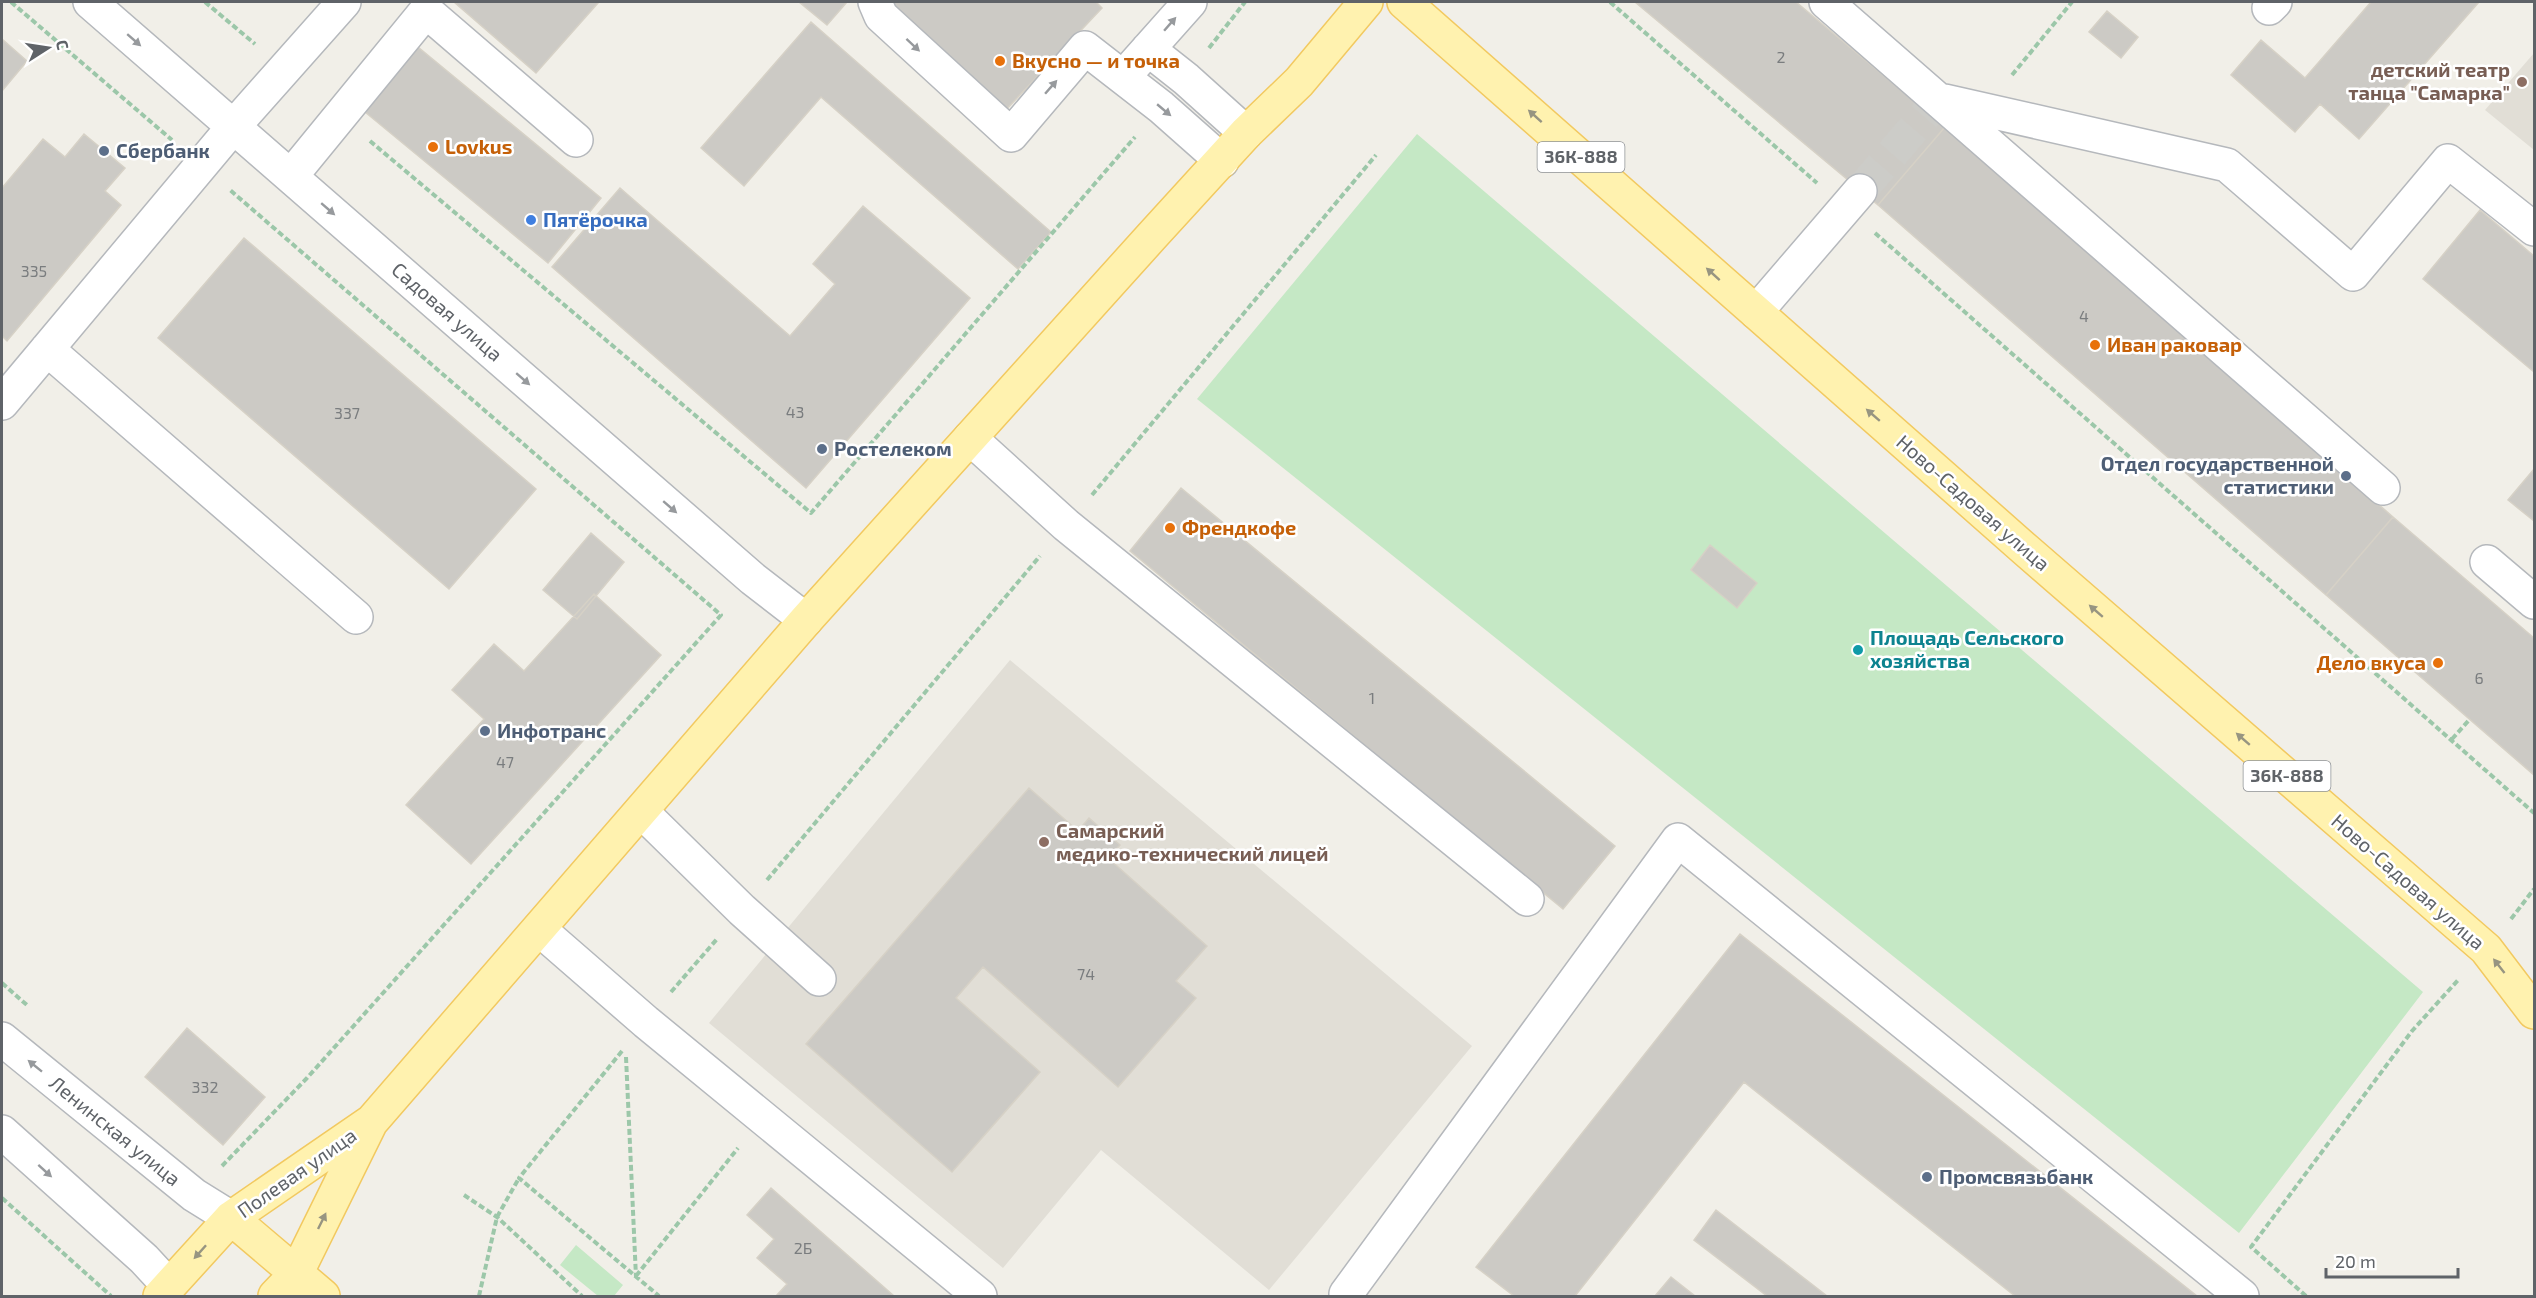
<svg xmlns="http://www.w3.org/2000/svg" width="2536" height="1298" font-family="'Exo 2',sans-serif">
	<rect width="100%" height="100%" fill="#f1efe8"/>
	<!-- education -->
	<path fill="#e1ded6" d="M2534,53V150L2485,110Z
		M1010,660L1472,1046L1269,1290L1101,1150L1003,1268L709,1023Z"/>
	<!-- green -->
	<path fill="#c5e8c5" d="M1417,134L2423,992L2239,1233L1197,399Z
		M576,1245L623,1285L614,1296H598L560,1265Z"/>
	<!-- building -->
	<path fill="#cccac5" stroke="#d6d1c6" stroke-width="1.5" d="M454,2H597L598,3L536,73Z
		M799,2H847L827,25Z
		M894,2H1096L1102,8L1003,113L889,6Z
		M1635,2H1796L1945,127L1878,205Z
		M2371,2H2479L2359,139L2320,104L2295,132L2231,75L2261,40L2305,78Z
		M2107,11L2138,37L2121,58L2089,32Z
		M811,22L1051,232L1018,269L821,97L744,186L701,148Z
		M401,33L601,198L548,263L348,98Z
		M2,39L27,61L2,91Z
		M1945,127L2393,517L2326,595L1878,205Z
		M84,134L125,168L105,191L121,205L7,341L2,336V188L43,139L65,157Z
		M620,188L790,336L835,284L813,264L863,206L970,298L806,488L552,267Z
		M2480,210L2534,256V372L2423,279Z
		M244,238L536,489L449,589L158,338Z
		M2534,469V521L2508,500Z
		M1181,488L1615,846L1563,909L1130,551Z
		M2393,517L2534,638V775L2326,595Z
		M591,533L624,562L577,619L543,590Z
		M1710,545L1757,583L1737,608L1691,570Z
		M594,594L661,655L471,864L406,805L484,719L452,690L494,644L524,671Z
		M1029,788L1078,831L1089,818L1120,845L1108,858L1207,946L1176,981L1196,998L1118,1087L983,967L956,998L1040,1072L952,1172L806,1044Z
		M1740,934L2197,1296H2015L1744,1082L1575,1296H1514L1476,1267Z
		M187,1028L265,1097L223,1145L145,1077Z
		M771,1188L894,1296H776L787,1284L757,1258L774,1239L747,1215Z
		M1716,1210L1827,1296H1767L1694,1240Z
		M1671,1277L1695,1296H1655Z"/>
	<g fill="none" stroke-linecap="round" stroke-linejoin="round">
		<!-- minor-tunnel -->
		<path stroke="#ccccc8" stroke-width="33" stroke-dasharray="33 16" stroke-linecap="butt" d="M1860,191L1928,112"/>
		<!-- minor casing -->
		<g stroke="#b5b8bc" stroke-width="36">
			<path id="minor" d="M90,2L753,579L806,620
				M875,2L881,16L1011,135L1085,48L1161,107L1222,161
				M1826,2L2383,488
				M2269,8L2275,2
				M1148,49L1186,79L1246,133
				M1134,65L1190,2
				M1945,101L2227,165L2353,274L2448,161L2534,229
				M291,176L426,11L576,140
				M1756,312L1860,191
				M47,349L356,617
				M2,403L234,126L344,2
				M970,438L1066,525L1527,899
				M2487,562L2534,602
				M641,811L742,910L819,979
				M539,929L646,1022L980,1296
				M2,1039L194,1195L231,1218
				M2,1132L144,1259L169,1286
				M1349,1296L1346,1294L1678,840L2242,1296"/>
		</g>
		<!-- major casing -->
		<g stroke="#f2c960" stroke-width="36">
			<path id="major" d="M1404,2L2027,551L2486,949L2534,1012
				M231,1218L323,1296
				M160,1296L231,1218L372,1121L806,620L1151,237L1246,133L1299,82L1366,2
				M275,1296L296,1274L371,1122"/>
		</g>
		<!-- path -->
		<path stroke="#9cc7a9" stroke-width="4" stroke-dasharray="6 3" stroke-linecap="butt" d="M11,2L172,140
			M205,2L255,44
			M1610,2L1817,183
			M1209,48L1245,2
			M2012,75L2072,2
			M370,141L811,513L1135,137
			M1875,233L2534,813
			M1092,495L1376,155
			M2452,739L2470,719
			M767,880L1040,556
			M2511,919L2534,889
			M2,983L28,1006
			M671,992L717,939
			M622,1051L519,1178L659,1296
			M626,1057L636,1277
			M222,1166L307,1078L721,615L230,190
			M464,1195L497,1217L582,1296
			M2,1198L111,1296
			M636,1276L738,1148
			M479,1296L497,1217L519,1178
			M2306,1296L2251,1247L2412,1031L2459,979"/>
		<!-- minor -->
		<use href="#minor" stroke="#fff" stroke-width="33"/>
		<!-- major -->
		<use href="#major" stroke="#fff2af" stroke-width="33"/>
	</g>
	<!-- one-way arrows -->
	<defs><path id="oneway-solid" d="M-6-.8H1V-3.2L6.5 0L1 3.2V.8H-6Z" transform="scale(1.5)"/></defs>
	<g fill="#979a9d">
		<use href="#oneway-solid" transform="translate(1170 24) rotate(-49)"/>
		<use href="#oneway-solid" transform="translate(134 40) rotate(41)"/>
		<use href="#oneway-solid" transform="translate(913 45) rotate(43)"/>
		<use href="#oneway-solid" transform="translate(1051 87) rotate(-49)"/>
		<use href="#oneway-solid" transform="translate(1164 110) rotate(40)"/>
		<use href="#oneway-solid" transform="translate(328 209) rotate(41)"/>
		<use href="#oneway-solid" transform="translate(523 379) rotate(41)"/>
		<use href="#oneway-solid" transform="translate(670 507) rotate(41)"/>
		<use href="#oneway-solid" transform="translate(35 1066) rotate(-141)"/>
		<use href="#oneway-solid" transform="translate(45 1171) rotate(42)"/>
	</g>
	<g fill="#979581">
		<use href="#oneway-solid" transform="translate(1535 116) rotate(-138)"/>
		<use href="#oneway-solid" transform="translate(1713 274) rotate(-138)"/>
		<use href="#oneway-solid" transform="translate(1873 415) rotate(-139)"/>
		<use href="#oneway-solid" transform="translate(2096 611) rotate(-139)"/>
		<use href="#oneway-solid" transform="translate(2243 739) rotate(-139)"/>
		<use href="#oneway-solid" transform="translate(2499 966) rotate(-128)"/>
		<use href="#oneway-solid" transform="translate(322 1221) rotate(-64)"/>
		<use href="#oneway-solid" transform="translate(200 1252) rotate(132)"/>
	</g>
	<!-- markers -->
	<g fill="#e8710a" stroke="#fff" stroke-width="2">
		<circle cx="1000" cy="61" r="6"/>
		<circle cx="433" cy="147" r="6"/>
		<circle cx="2095" cy="345" r="6"/>
		<circle cx="1170" cy="528" r="6"/>
		<circle cx="2438" cy="663" r="6"/>
	</g>
	<g fill="#8d6e63" stroke="#fff" stroke-width="2">
		<circle cx="2522" cy="82" r="6"/>
		<circle cx="1044" cy="842" r="6"/>
	</g>
	<g fill="#5c6f8a" stroke="#fff" stroke-width="2">
		<circle cx="104" cy="151" r="6"/>
		<circle cx="822" cy="449" r="6"/>
		<circle cx="2346" cy="476" r="6"/>
		<circle cx="485" cy="731" r="6"/>
		<circle cx="1927" cy="1177" r="6"/>
	</g>
	<circle fill="#3f7fe0" stroke="#fff" stroke-width="2" cx="531" cy="220" r="6"/>
	<circle fill="#0f9aa8" stroke="#fff" stroke-width="2" cx="1858" cy="650" r="6"/>
	<g text-anchor="middle" stroke-width="5" stroke-linejoin="round" paint-order="stroke">
		<!-- number labels -->
		<g font-size="16" fill="#7a7d7f">
			<text x="1781" y="63">2</text>
			<text x="34" y="277">335</text>
			<text x="2084" y="322">4</text>
			<text x="795" y="418">43</text>
			<text x="347" y="419">337</text>
			<text x="2479" y="684">6</text>
			<text x="1372" y="704">1</text>
			<text x="505" y="768">47</text>
			<text x="1086" y="980">74</text>
			<text x="205" y="1093">332</text>
			<text x="803" y="1254">2Б</text>
		</g>
		<!-- shield labels -->
		<g fill="#fff" stroke="#8f9295" stroke-width="1.5">
			<rect x="1537.5" y="142" width="87" height="30" rx="4.5"/>
			<rect x="2243.5" y="761" width="87" height="30" rx="4.5"/>
		</g>
		<g font-size="18" font-weight="bold" fill="#5f6368">
			<text x="1581" y="163">36К-888</text>
			<text x="2287" y="782">36К-888</text>
		</g>
		<!-- food labels -->
		<g font-size="20" font-weight="bold" fill="#c56008" stroke="#fff" text-anchor="start">
			<text x="1012" y="68">Вкусно — и точка</text>
			<text x="445" y="154">Lovkus</text>
			<text x="2107" y="352">Иван раковар</text>
			<text x="1182" y="535">Френдкофе</text>
			<text x="2426" y="670" text-anchor="end">Дело вкуса</text>
		</g>
		<!-- education labels -->
		<g font-size="20" font-weight="bold" fill="#785e54" stroke="#fff" text-anchor="end">
			<text x="2510" y="77">детский театр<tspan x="2510" dy="23">танца "Самарка"</tspan></text>
			<text x="1056" y="838" text-anchor="start">Самарский<tspan x="1056" dy="23">медико-технический лицей</tspan></text>
		</g>
		<!-- service labels -->
		<g font-size="20" font-weight="bold" fill="#4e5e75" stroke="#fff" text-anchor="start">
			<text x="116" y="158">Сбербанк</text>
			<text x="834" y="456">Ростелеком</text>
			<text x="2334" y="471" text-anchor="end">Отдел государственной<tspan x="2334" dy="23">статистики</tspan></text>
			<text x="497" y="738">Инфотранс</text>
			<text x="1939" y="1184">Промсвязьбанк</text>
		</g>
		<!-- shop labels -->
		<g font-size="20" font-weight="bold" fill="#366cbe" stroke="#fff" text-anchor="start">
			<text x="543" y="227">Пятёрочка</text>
		</g>
		<!-- street labels -->
		<g font-size="20" fill="#5f6368" stroke="#fff">
			<text transform="translate(447 312) rotate(41)" y="7">Садовая улица</text>
			<text transform="translate(1973 503) rotate(41)" y="7">Ново-Садовая улица</text>
			<text transform="translate(2408 882) rotate(41)" y="7">Ново-Садовая улица</text>
			<text transform="translate(115 1131) rotate(39)" y="7">Ленинская улица</text>
			<text transform="translate(297 1173) rotate(-35)" y="7">Полевая улица</text>
		</g>
		<!-- culture labels -->
		<g font-size="20" font-weight="bold" fill="#0d838f" stroke="#fff" text-anchor="start">
			<text x="1870" y="645">Площадь Сельского<tspan x="1870" dy="23">хозяйства</tspan></text>
		</g>
	</g>
	<!-- border -->
	<rect width="2536" height="1298" fill="none" stroke="#5f6368" stroke-width="6"/>
	<!-- north arrow -->
	<g transform="translate(48 48) rotate(78)" stroke="#ffffff" stroke-width="4.5" paint-order="stroke">
	<path d="M0-4.5L10 22L0 15L-10 22Z" fill="#5f6368"/>
	<text y="-9" font-size="16" font-weight="bold" text-anchor="middle" fill="#5f6368">С</text>
	</g>
	<!-- scale -->
	<path d="M2326 1268v9h132v-9" fill="none" stroke="#5f6368" stroke-width="3"/>
	<text x="2335" y="1268" font-size="18" fill="#5f6368" stroke="#ffffff" stroke-width="4.5" paint-order="stroke">20 m</text>
</svg>
